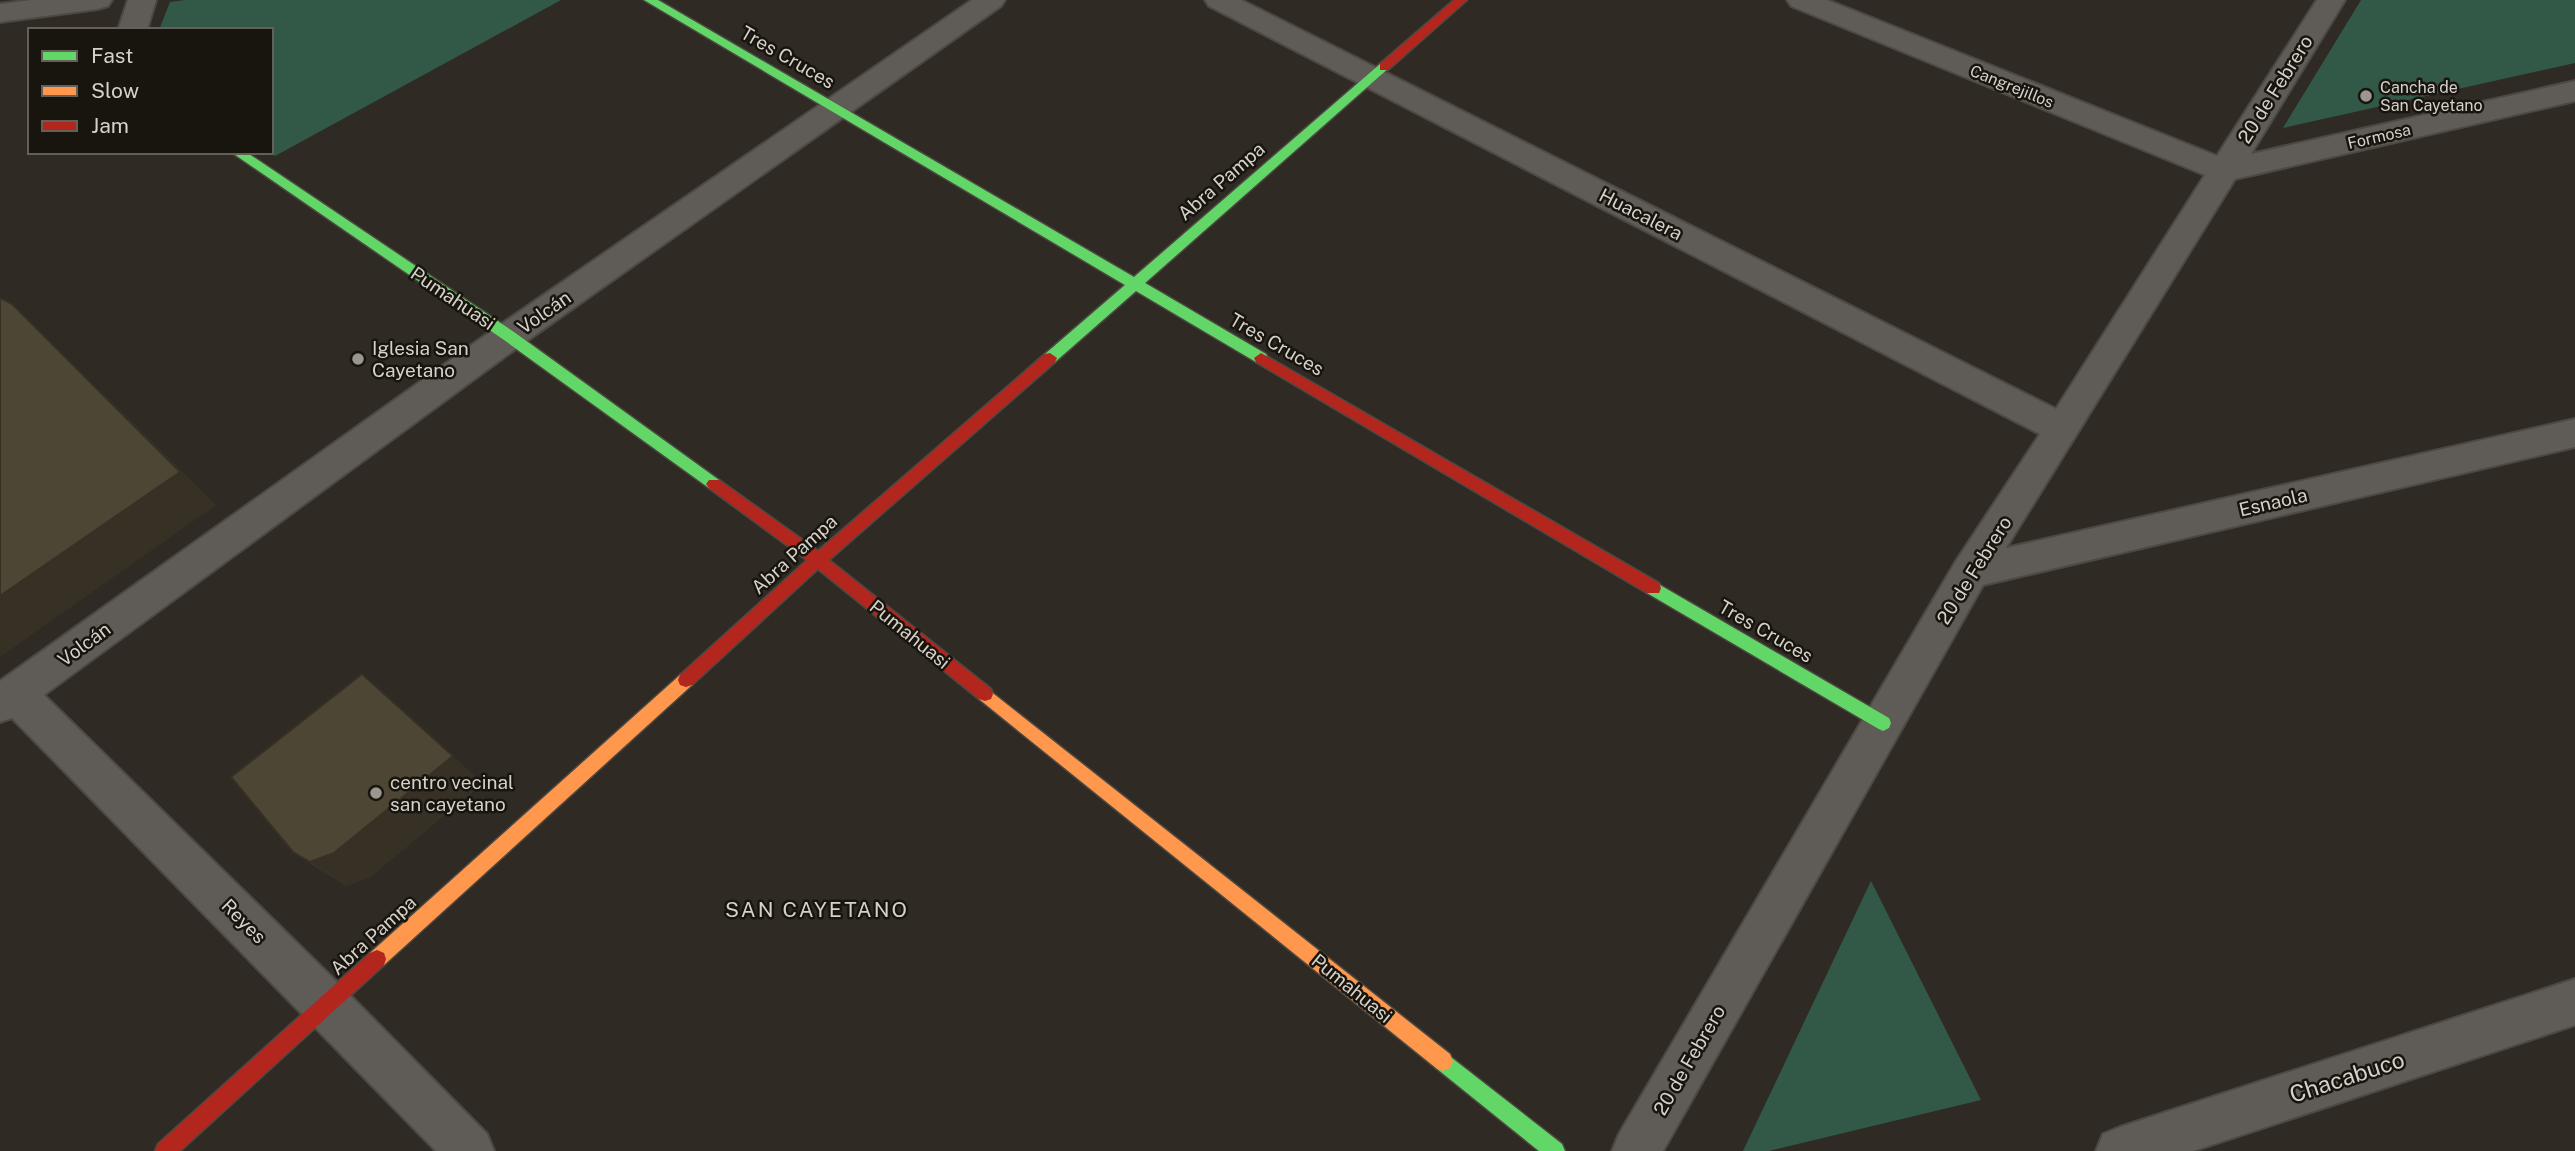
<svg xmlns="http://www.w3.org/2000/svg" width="2575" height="1151" font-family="'Public Sans',sans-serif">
	<rect width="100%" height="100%" fill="#2f2b24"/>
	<!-- green -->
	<path fill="#325947" d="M185,0H561L275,156L269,152L271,30H159L170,2Z
		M2361,0H2575V63L2283,128Z
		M1871,881L1981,1100L1769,1151H1743Z"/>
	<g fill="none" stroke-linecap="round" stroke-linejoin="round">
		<!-- street casing -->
		<g stroke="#4c4842" stroke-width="4">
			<path id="street" d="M31,0H112L108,6L98,9L0,22V4Z
				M128,0H156L147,30H118Z
				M972,0H1005L1001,6L521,345L44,695L344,989L487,1134L494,1151H436L12,718L0,722V681L497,327Z
				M1205,0H1241L2056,409L2205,175L1791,6L1787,0H1827L2217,156L2317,0H2345L2251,154L2575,81V101L2235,179L2006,548L2575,419V447L1983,585L1663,1151H1612L1619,1134L1956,561L2040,434L1209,6Z
				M2575,979V1025L2193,1151H2096L2103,1134L2120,1127Z"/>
		</g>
		<!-- fast casing -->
		<g stroke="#4c4842" stroke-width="3">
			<path id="fast" d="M644,0H658L1134,277L1380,64L1384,63L1390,67L1145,283L1266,354L1268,358L1266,362H1256L1136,291L1055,362L1050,363L1043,358L1045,354L1125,285Z
				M231,152H246L514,332L719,480L722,484L719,488H709L504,340Z
				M1653,581L1889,718L1891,723L1889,728L1883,731L1877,728L1647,593L1645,588L1647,583Z
				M1443,1051L1562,1144L1565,1151H1539L1436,1068L1433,1061L1436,1054Z"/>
		</g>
		<!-- slow casing -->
		<g stroke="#4c4842" stroke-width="3">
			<path id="slow" d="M686,673L692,675L694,680L692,685L384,965L377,968L370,965L368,959L370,953L680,675Z
				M985,687L1450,1054L1453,1061L1450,1068L1443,1071L1436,1068L979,699L977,694L979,689Z"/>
		</g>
		<!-- jam casing -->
		<g stroke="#4c4842" stroke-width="3">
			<path id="jam" d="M1454,0H1467L1388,70H1380V64Z
				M1050,353L1057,358L1055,362L829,560L991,689L993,694L991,699L985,701L979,699L818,569L692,685L686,687L680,685L678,680L680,675L807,560L709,488L706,484L709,480H719L818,551L1045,354Z
				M1261,353L1659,583L1661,588L1659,593H1647L1256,362L1254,358Z
				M377,950L384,953L386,959L384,965L180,1151H155L158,1144L370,953Z"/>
		</g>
		<!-- street -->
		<use href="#street" fill="#5f5b56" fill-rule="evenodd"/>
		<!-- fast -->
		<use href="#fast" fill="#63d668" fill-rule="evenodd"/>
		<!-- slow -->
		<use href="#slow" fill="#ff974d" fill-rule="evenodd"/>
		<!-- jam -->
		<use href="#jam" fill="#b3261e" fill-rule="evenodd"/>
	</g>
	<!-- wall -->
	<path fill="#433c2e" d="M483,783L370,877L346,886L293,852Z"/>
	<!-- shaded-wall -->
	<path fill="#373125" d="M12,304L49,340L216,505L0,657V596Z
		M362,674L483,783L370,877L346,886L310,862Z"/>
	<!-- building -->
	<path fill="#4e4635" stroke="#373125" stroke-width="2" d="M0,298L12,304L180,472L0,596Z
		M362,674L453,756L334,853L310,862L293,852L231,777Z"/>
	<!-- markers -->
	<g fill="#9b978f" stroke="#18150f" stroke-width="2.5">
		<circle cx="2366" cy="96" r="7"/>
		<circle cx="358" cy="359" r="7"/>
		<circle cx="376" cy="793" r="7"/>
	</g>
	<g text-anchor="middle" stroke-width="5" stroke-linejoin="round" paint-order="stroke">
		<!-- far-street labels -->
		<g font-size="16" fill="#d5d1c9" stroke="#18150f">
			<text transform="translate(2012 86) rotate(22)" y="6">Cangrejillos</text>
			<text transform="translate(2379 136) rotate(-13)" y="6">Formosa</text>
		</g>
		<!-- far-poi labels -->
		<g font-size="16" fill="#d5d1c9" stroke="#18150f" text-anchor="start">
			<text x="2380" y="93">Cancha de<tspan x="2380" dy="18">San Cayetano</tspan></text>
		</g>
		<!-- street labels -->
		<g font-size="19" fill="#d5d1c9" stroke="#18150f">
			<text transform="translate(788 57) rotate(30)" y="7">Tres Cruces</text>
			<text transform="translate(2275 89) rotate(-58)" y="7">20 de Febrero</text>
			<text transform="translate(1221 181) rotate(-41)" y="7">Abra Pampa</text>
			<text transform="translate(1641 214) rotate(27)" y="7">Huacalera</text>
			<text transform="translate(453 298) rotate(34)" y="7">Pumahuasi</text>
			<text transform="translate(544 312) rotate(-35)" y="7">Volcán</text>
			<text transform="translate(1277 344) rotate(30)" y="7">Tres Cruces</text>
			<text transform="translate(2273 502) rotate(-13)" y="7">Esnaola</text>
			<text transform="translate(794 554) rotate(-42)" y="7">Abra Pampa</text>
			<text transform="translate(1974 570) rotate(-58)" y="7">20 de Febrero</text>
			<text transform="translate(1766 631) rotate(30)" y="7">Tres Cruces</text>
			<text transform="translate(910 634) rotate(39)" y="7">Pumahuasi</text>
			<text transform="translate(84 644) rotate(-36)" y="7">Volcán</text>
			<text transform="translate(244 921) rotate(45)" y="7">Reyes</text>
			<text transform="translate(373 935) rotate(-42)" y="7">Abra Pampa</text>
			<text transform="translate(1352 988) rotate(39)" y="7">Pumahuasi</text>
			<text transform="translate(1689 1060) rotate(-60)" y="7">20 de Febrero</text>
		</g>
		<!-- poi labels -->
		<g font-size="19" fill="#d5d1c9" stroke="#18150f" text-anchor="start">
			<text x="372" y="355">Iglesia San<tspan x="372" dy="22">Cayetano</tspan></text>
			<text x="390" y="789">centro vecinal<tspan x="390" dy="22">san cayetano</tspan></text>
		</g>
		<!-- neighbourhood labels -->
		<g font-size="21" letter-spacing="2" fill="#d5d1c9" stroke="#18150f">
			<text x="817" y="917">SAN CAYETANO</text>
		</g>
		<!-- near-street labels -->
		<g font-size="23" fill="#d5d1c9" stroke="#18150f">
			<text transform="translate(2347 1077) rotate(-18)" y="8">Chacabuco</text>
		</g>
	</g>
	<!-- legend -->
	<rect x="28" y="28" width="245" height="126" fill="#18150f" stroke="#646059" stroke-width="2"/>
	<rect x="42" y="51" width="35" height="10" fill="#63d668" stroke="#646059" stroke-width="2"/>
	<text x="91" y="63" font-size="21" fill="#d5d1c9">Fast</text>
	<rect x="42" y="86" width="35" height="10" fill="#ff974d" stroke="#646059" stroke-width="2"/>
	<text x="91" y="98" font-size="21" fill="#d5d1c9">Slow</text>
	<rect x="42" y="121" width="35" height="10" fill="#b3261e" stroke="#646059" stroke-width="2"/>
	<text x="91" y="133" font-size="21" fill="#d5d1c9">Jam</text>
</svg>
